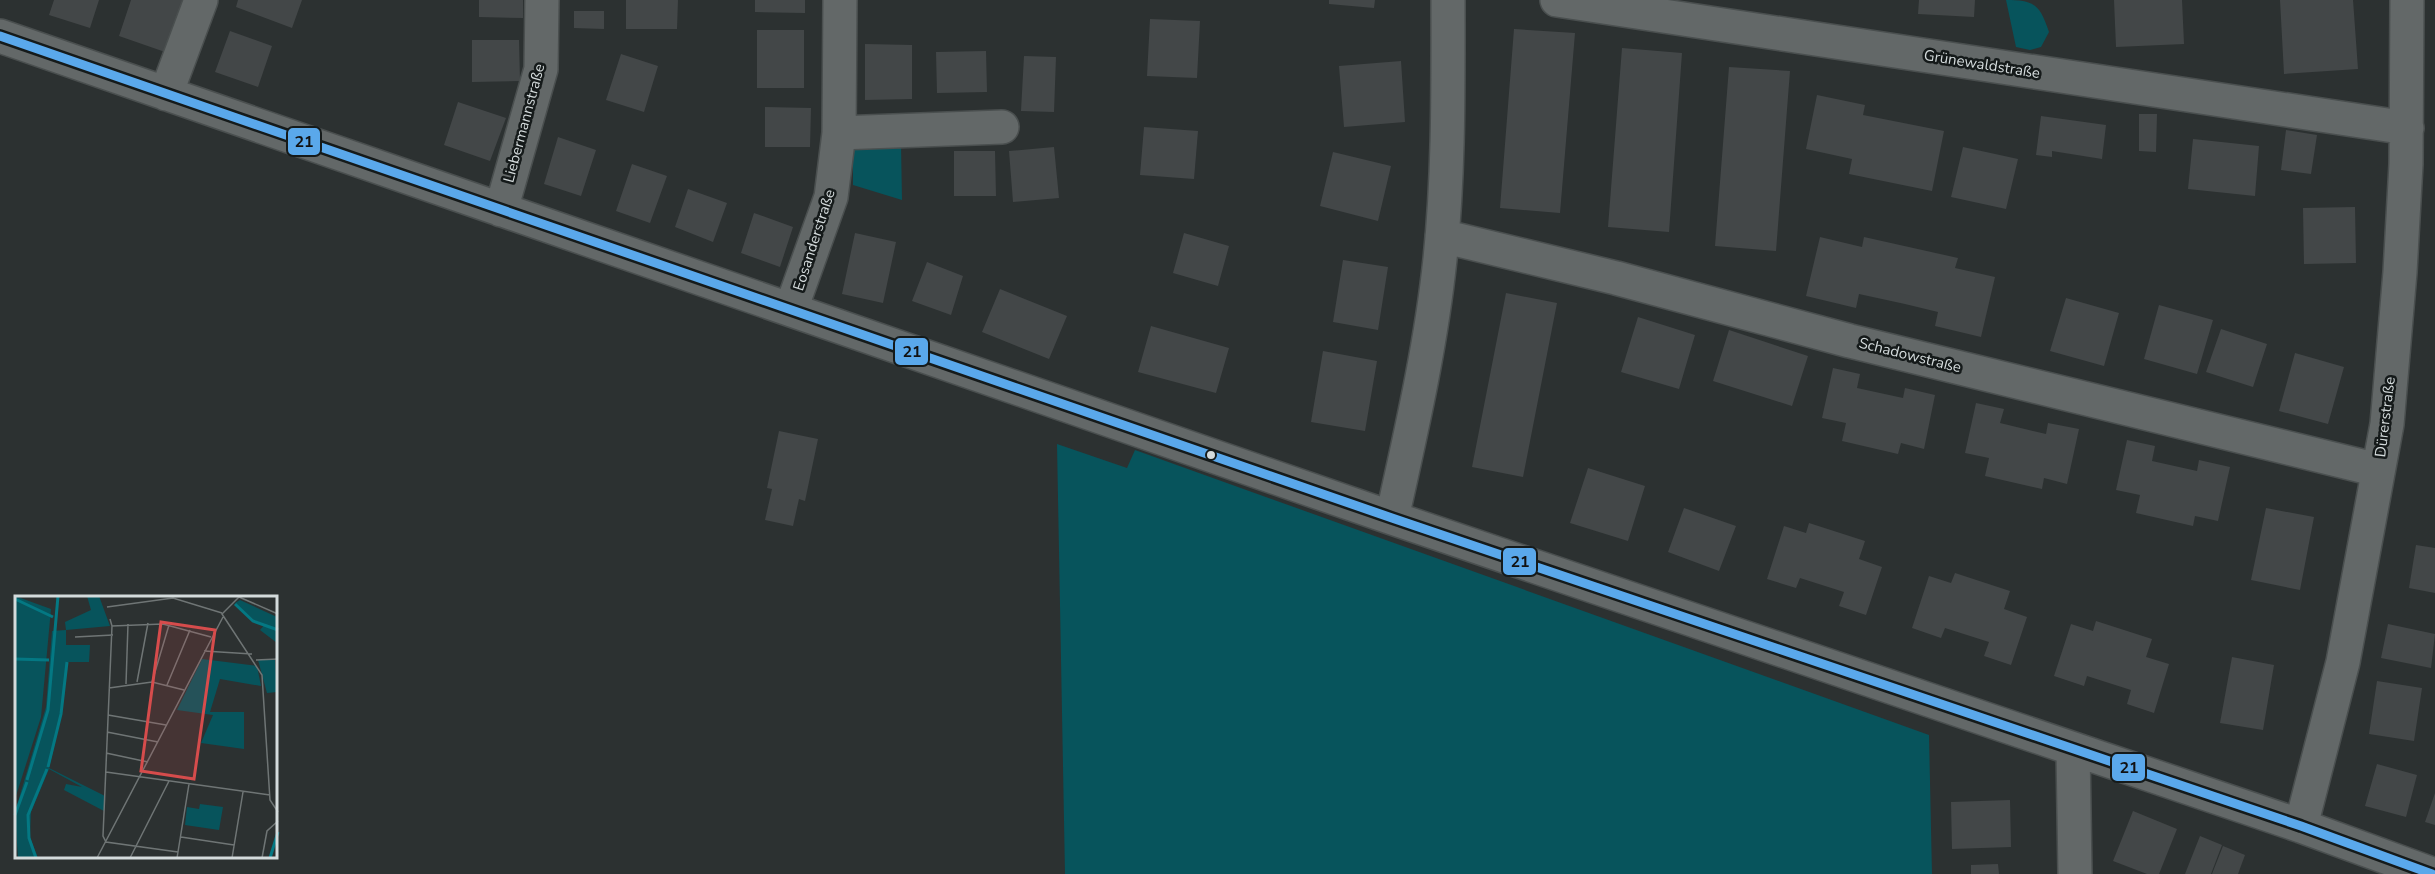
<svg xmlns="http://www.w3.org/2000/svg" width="2435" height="874" font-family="'Nunito Sans',sans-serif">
	<rect width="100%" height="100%" fill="#2c3131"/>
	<!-- green -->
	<path fill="#07545c" d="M2006,0C2035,0 2040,5 2049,32L2041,47L2030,50L2016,47Z
		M853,144H901L902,200L853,185Z
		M1057,444L1127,468L1135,450L1929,735L1932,874H1065Z"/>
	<!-- building -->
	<path fill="#434748" d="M54,0H99L90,28L49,15Z
		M131,0H184L165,52L119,36Z
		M238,0H302L292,28L236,7Z
		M479,0H523V18L479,17Z
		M626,0H678L677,29H626Z
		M755,0H805V13L755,12Z
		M1329,0H1375L1374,8L1329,4Z
		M1919,0H1975L1974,17L1918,14Z
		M2114,0H2182L2184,44L2116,47Z
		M2280,0H2353L2358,69L2284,74Z
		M574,11H604V29L574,28Z
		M1150,19L1200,21L1197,78L1147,76Z
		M1514,29L1575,33L1560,213L1500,208Z
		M757,30H804V88H757Z
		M230,31L272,46L258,87L215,72Z
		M472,40H519L520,81L472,82Z
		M865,44L912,45V99L865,100Z
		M1622,48L1682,53L1669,232L1608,227Z
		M986,51L987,92L937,93L936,52Z
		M621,54L658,66L644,112L606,100Z
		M1024,56L1056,57L1054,112L1021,111Z
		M1401,61L1405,122L1344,127L1339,66Z
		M1729,67L1790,71L1776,251L1715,246Z
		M1817,95L1865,105L1863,115L1944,131L1932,191L1849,174L1852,159L1806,149Z
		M458,102L506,118L490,161L444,145Z
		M765,107L811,108L810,147H765Z
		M2139,114H2157L2156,152L2139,151Z
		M2041,116L2106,125L2102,159L2052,151V157L2036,155Z
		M1144,127L1198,131L1194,179L1140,175Z
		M2286,130L2317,135L2311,174L2281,170Z
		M558,137L596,150L581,196L544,184Z
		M2193,139L2259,146L2255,196L2188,189Z
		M1054,147L1059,198L1013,202L1009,151Z
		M1963,147L2018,159L2006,209L1951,197Z
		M954,151H995L996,196H954Z
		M1333,152L1391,166L1378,221L1320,206Z
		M632,164L667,176L650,223L616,211Z
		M688,189L727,203L713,242L675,227Z
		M2355,207L2356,263L2304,264L2303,208Z
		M754,213L793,227L780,267L741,253Z
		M855,233L896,242L883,303L842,294Z
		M1184,233L1229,246L1218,286L1173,273Z
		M1820,237L1862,247L1864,237L1958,258L1955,268L1995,277L1981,337L1935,326L1938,312L1905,304L1859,294L1856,308L1806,296Z
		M1343,260L1388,267L1378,330L1333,322Z
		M927,262L963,276L951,315L912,301Z
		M1000,289L1067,316L1049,359L982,332Z
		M1506,293L1557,303L1523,477L1472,467Z
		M2066,298L2119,313L2104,366L2050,351Z
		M2159,305L2213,320L2197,374L2144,359Z
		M1638,317L1695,335L1679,389L1621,372Z
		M1151,326L1229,348L1216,393L1138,372Z
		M2221,329L2267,344L2253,387L2206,372Z
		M1729,330L1808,356L1792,406L1713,381Z
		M1323,351L1377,361L1365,431L1311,422Z
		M2295,353L2344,367L2328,424L2279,411Z
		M1833,368L1860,374L1857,388L1903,398L1905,388L1935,395L1924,449L1901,443L1898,454L1842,441L1846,423L1822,418Z
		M1976,403L2004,409L2000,423L2046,434L2048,423L2079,429L2067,484L2044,478L2042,489L1985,476L1989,458L1965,453Z
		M779,431L818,439L805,501L799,499L793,526L765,520L772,489L767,488Z
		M2127,440L2155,446L2152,461L2197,471L2199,460L2230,467L2218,521L2195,516L2193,526L2136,513L2140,495L2116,490Z
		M1588,468L1645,486L1628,541L1570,523Z
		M1684,508L1736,526L1719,571L1668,552Z
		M2266,508L2314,517L2300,590L2251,580Z
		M1809,523L1865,541L1859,559L1882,567L1866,615L1839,606L1844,592L1800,578L1796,588L1767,579L1784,526L1806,533Z
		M2416,545L2435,548V593L2409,588Z
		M1955,573L2010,591L2004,609L2027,617L2011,665L1984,656L1989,642L1945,628L1941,638L1912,628L1929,576L1951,583Z
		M2096,621L2152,639L2146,657L2169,664L2154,713L2127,704L2131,690L2087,676L2084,686L2054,676L2071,624L2093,631Z
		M2388,624L2435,634L2431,668L2381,658Z
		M2232,657L2274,665L2263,730L2220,723Z
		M2377,681L2422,688L2414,741L2369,734Z
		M2377,764L2417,775L2406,817L2365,806Z
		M2435,793V825L2425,822Z
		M2010,800L2011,847L1952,849L1951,802Z
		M2133,811L2177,829L2159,874H2147L2113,861Z
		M2200,836L2222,845L2211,874H2185Z
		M2223,846L2245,855L2238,874H2212Z
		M1998,864L1999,874H1971V865Z"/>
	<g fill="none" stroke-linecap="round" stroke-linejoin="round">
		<!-- minor casing -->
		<g stroke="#4a4f4f" stroke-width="36">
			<path id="minor" d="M1557,0L2407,128
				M0,36L1392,518L2301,826L2432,874
				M166,94L201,0
				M839,133L1002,127
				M501,210L541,69L542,0
				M1442,236L1616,278L1850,341L2378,470
				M791,309L831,197L839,133L840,0
				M1392,518C1411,432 1431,346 1440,259C1449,173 1448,86 1448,0
				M2073,750L2075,874
				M2301,826L2343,662L2387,424L2400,272L2406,164L2407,0"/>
		</g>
		<!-- minor -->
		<use href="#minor" stroke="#636868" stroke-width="33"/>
		<!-- bus-1 casing -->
		<g stroke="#151a1a" stroke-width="14">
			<path id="bus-1" d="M0,36L1392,518L2301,826L2432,874"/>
		</g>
		<!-- bus-1 -->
		<use href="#bus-1" stroke="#5aa8eb" stroke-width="9"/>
	</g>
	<!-- markers -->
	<circle fill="#d4dbdc" stroke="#151a1a" stroke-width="2" cx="1211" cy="455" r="5"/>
	<g text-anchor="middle" stroke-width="5" stroke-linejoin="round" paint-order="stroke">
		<!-- street labels -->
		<g font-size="15" fill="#d4dbdc" stroke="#151a1a">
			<text transform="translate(1982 64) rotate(9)" y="5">Grünewaldstraße</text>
			<text transform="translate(524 123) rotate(-75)" y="5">Liebermannstraße</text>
			<text transform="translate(814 240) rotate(-72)" y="5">Eosanderstraße</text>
			<text transform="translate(1910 355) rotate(14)" y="5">Schadowstraße</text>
			<text transform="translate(2385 417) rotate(-83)" y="5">Dürerstraße</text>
		</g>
	</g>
	<!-- overview -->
	<g transform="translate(15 596)">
		<rect width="262" height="262" fill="#2c3131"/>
		<path d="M0,0L36,13L26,121L0,203ZM72,0H84L95,30L51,34V49H75L74,66H52L47,117L34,172L90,200L89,215L49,194L51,188L67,191L34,173L16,216L15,241L23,262H3L0,216L31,111L37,35L51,34L50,26L76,14ZM225,4L262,21V47L245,34L250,28L239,24L220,7ZM187,63L242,70L246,90L205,83L195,116H229V153L186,147L198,119L162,114ZM243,64H260L262,96L252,97ZM185,208L208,211L204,234L170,229L172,211L184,213Z" fill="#07545c"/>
		<path fill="none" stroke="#047883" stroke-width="3" d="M0,3L38,21M220,8L238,25L263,34M0,63L34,64M33,171L46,118L52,66M12,184L33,114L43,0M0,219L12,186M21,262L14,242L13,219L32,173M255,262L263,236"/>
		<path fill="none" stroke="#6f7575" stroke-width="1.5" d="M225,0L207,18L247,79L255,204L263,216M224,1L263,18M92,11L158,2L207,17M95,23L97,30L148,28L196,41M97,30L88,240L91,246L163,256M60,41L98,39M189,55L237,58M241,64L263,63M122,86L133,27M137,86L154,29M111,88L113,28M152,89L175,34M94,92L137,86L169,94M93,119L151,129M92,136L143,146M91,157L133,166M91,176L255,199M166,241L219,249M82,262L208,21M115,262L154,185M162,262L174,188M217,262L228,196M247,262L252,235L263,225"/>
		<path fill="#d64c4c" fill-opacity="0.15" stroke="#d64c4c" stroke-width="3" d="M146,26L200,34L179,183L126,175Z"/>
		<rect width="262" height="262" fill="none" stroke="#d4dbdc" stroke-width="3"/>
	</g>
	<g stroke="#151a1a" stroke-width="2">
		<rect x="287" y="127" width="34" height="29" rx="6" fill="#5aa8eb"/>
		<rect x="894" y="337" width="35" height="29" rx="6" fill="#5aa8eb"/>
		<rect x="1502" y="547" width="35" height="29" rx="6" fill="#5aa8eb"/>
		<rect x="2111" y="753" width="35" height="29" rx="6" fill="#5aa8eb"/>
	</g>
	<g font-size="16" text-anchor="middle" font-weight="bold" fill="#111">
		<text x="304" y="147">21</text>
		<text x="912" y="357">21</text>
		<text x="1520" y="567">21</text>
		<text x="2129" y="773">21</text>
	</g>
</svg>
